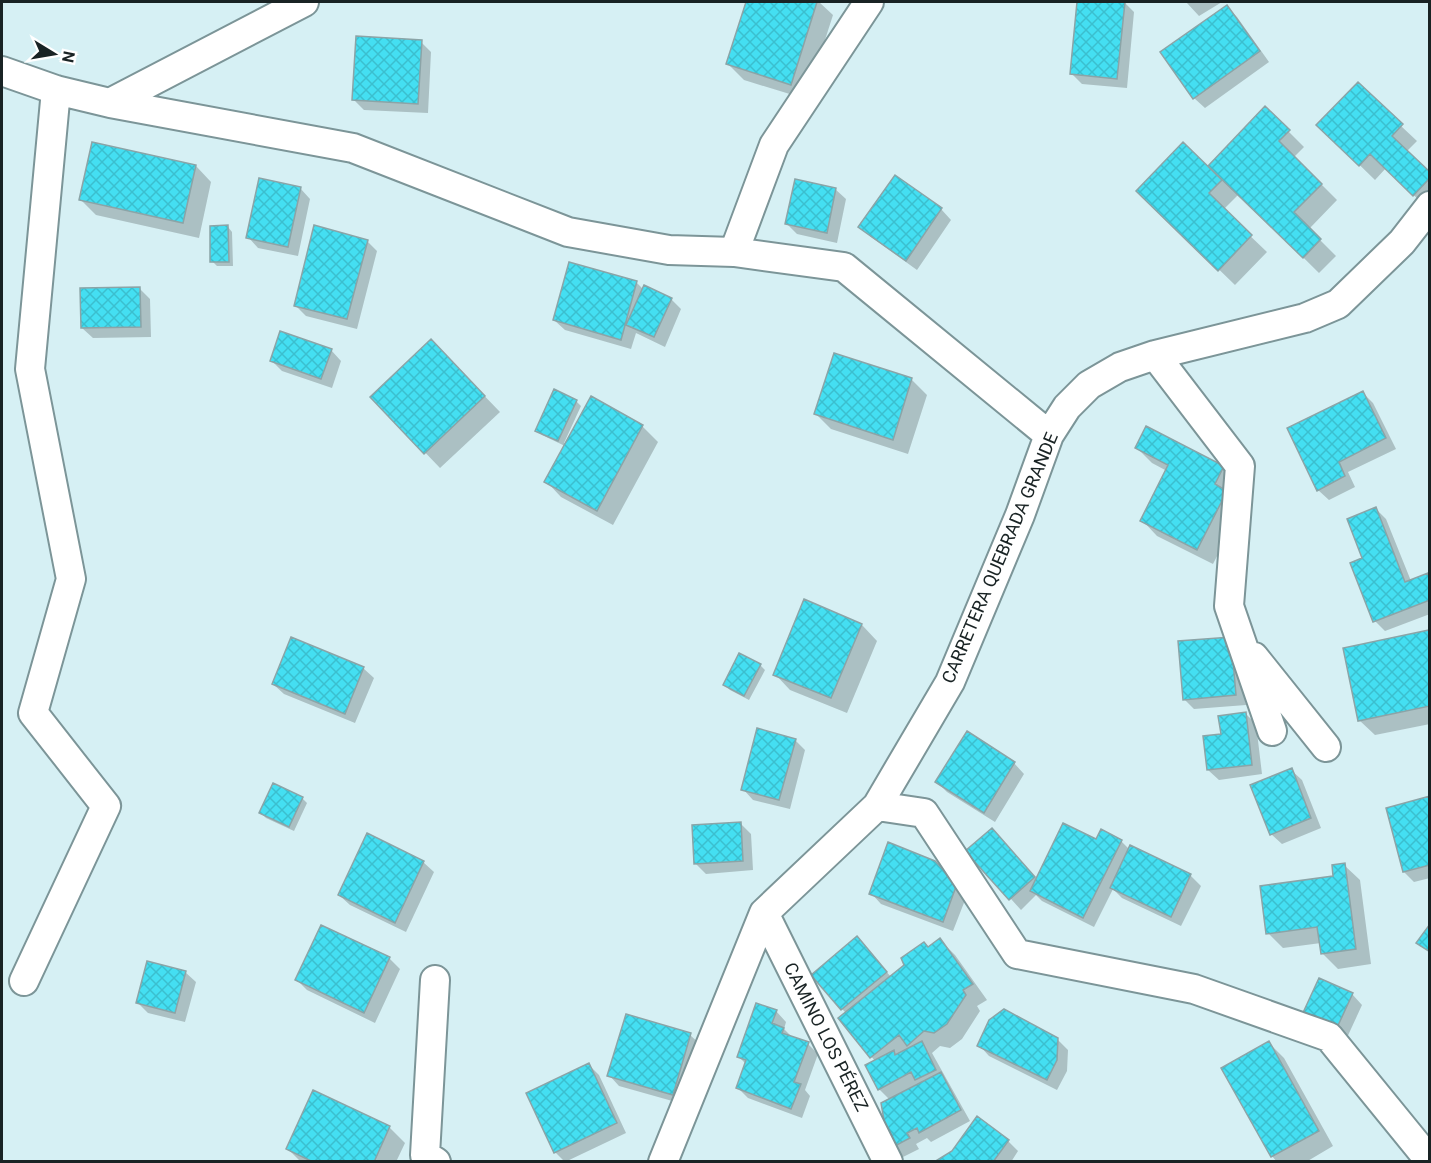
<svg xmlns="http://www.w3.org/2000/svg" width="1431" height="1163" font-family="Roboto,sans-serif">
	<defs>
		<pattern id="building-cross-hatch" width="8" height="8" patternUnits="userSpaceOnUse" patternTransform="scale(1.5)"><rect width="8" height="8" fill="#44dff2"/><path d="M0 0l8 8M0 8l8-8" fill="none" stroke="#3bbfcf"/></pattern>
	</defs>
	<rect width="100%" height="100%" fill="#d6f0f4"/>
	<!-- shadow -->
	<path fill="#0003" d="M748,2H819L833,15L806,99L744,80L728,64Z
		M1078,2H1124L1134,12L1127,88L1082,84L1072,74Z
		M1186,2H1222L1199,16Z
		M1227,7L1237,17L1269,62L1205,108L1194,98Z
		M421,42L431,52L428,113L364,110L353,99Z
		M1265,108L1304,147L1294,157L1337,200L1309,229L1336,256L1319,273L1239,194L1223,210L1267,252L1235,285L1138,191L1207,168Z
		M1401,126L1417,141L1406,152L1430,174L1429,210L1386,168L1375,180L1334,140Z
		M196,166L211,182L199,238L96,215L81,200Z
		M895,177L941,209L951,220L917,270L871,237L860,227Z
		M300,188L310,199L298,256L258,248L248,237Z
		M835,189L846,199L837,243L797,234L787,224Z
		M228,227L232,232L233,266H217L212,261Z
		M367,241L377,251L357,329L306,316L295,305Z
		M636,282L643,289L671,299L681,309L665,347L636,333L631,349L565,330L554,320Z
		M139,288L150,299L151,337L93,338L82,328Z
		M331,350L341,361L332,388L282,371L272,361Z
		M835,355L912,380L927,395L908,454L831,429L816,414Z
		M446,356L500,412L440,468L372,397Z
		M1363,393L1373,403L1396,449L1348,472L1355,487L1329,500L1318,490Z
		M591,398L642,426L658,442L613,525L561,497L546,481L565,446L542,435L537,430L576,401L581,406L564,443L566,444Z
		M1136,447L1223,467L1238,483L1242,507L1213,564L1157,536L1142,520L1167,471L1152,463Z
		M1376,509L1386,519L1411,581L1430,577V614L1385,631L1375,621L1364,559Z
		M862,625L877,641L847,713L790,690L775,674Z
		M1428,632L1430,724L1375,735L1359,720Z
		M1241,649L1246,705L1194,709L1184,699Z
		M760,665L765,670L749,700L730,690L725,685Z
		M363,668L374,678L355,723L284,694L273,684Z
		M1245,713L1256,724L1262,774L1219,780L1208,770L1222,735Z
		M967,733L1014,763L1024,774L995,822L947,792L937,782Z
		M795,740L805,750L790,809L753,800L743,789Z
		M1291,770L1302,780L1321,828L1282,844L1271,834Z
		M302,798L307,803L294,831L266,818L261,813Z
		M1430,798V878L1414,882L1404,872Z
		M741,824L751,834L753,870L706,874L695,863Z
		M1102,831L1121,841L1130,850L1190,875L1201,886L1181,926L1122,898L1113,889L1094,927L1042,901L1036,895L1021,910L968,851L1002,840L1037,880L1096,841Z
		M423,862L434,872L406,932L350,905L339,895Z
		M935,862L967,895L953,931L881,904L871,893Z
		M1344,865L1360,880L1371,964L1338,969L1322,953L1321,943L1283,948L1268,933L1335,878Z
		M321,927L389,958L400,969L375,1023L307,990L297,980Z
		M940,940L955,955L987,1000L977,1006L980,1011L962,1039L950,1048L940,1046L932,1053L970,1121L931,1142L927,1138L916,1144L919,1149L901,1158L890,1148V1100L879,1089L875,1061L840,1018L846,1013L842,1009L867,949L891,977Z
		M185,972L196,982L185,1022L148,1013L138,1003Z
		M1352,994L1362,1005L1345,1042L1313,1027Z
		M776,1011L786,1022L784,1029L793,1038L808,1044L818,1054L805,1090L810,1096L802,1118L748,1098L738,1088L746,1064L739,1057Z
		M690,1035L701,1045L683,1104L619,1086L609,1075Z
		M1057,1039L1068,1050L1067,1071L1057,1090L989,1056L979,1045Z
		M1269,1043L1284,1058L1333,1146L1306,1162H1277L1272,1156Z
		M589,1065L599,1075L626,1133L565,1162L555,1152Z
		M314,1092L389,1127L405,1143L396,1162H301L287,1148Z
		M1008,1141L1018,1151L1011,1162H937Z"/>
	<!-- building -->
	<path fill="url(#building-cross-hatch)" stroke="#8ba4a7" stroke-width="1.5" d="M746,2H817L791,85L726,64Z
		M1077,2H1125L1117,79L1070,74Z
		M1227,5L1260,51L1193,99L1160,52Z
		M356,36L422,40L418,104L352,100Z
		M1358,82L1403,124L1392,136L1430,172V178L1413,196L1370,154L1359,166L1316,125Z
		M1265,106L1290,130L1279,141L1322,184L1294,212L1321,239L1303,258L1208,166Z
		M92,142L196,165L183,223L79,200Z
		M1183,142L1222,180L1209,193L1252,235L1218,271L1136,191Z
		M895,175L942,208L906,261L858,227Z
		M259,178L301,187L288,247L246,238Z
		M795,179L836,188L827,233L785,224Z
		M228,225L229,262H210V226Z
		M314,225L368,240L347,319L294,306Z
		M569,262L637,281L621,340L553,320Z
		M644,285L672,298L654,337L626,325Z
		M140,287L141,327L81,328L80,288Z
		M280,331L332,349L321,379L270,361Z
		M431,339L485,396L424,454L370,397Z
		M834,353L912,378L893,440L814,414Z
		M554,389L577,400L558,441L535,431Z
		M1363,391L1386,438L1339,462L1345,476L1317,491L1287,428Z
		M591,396L643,425L597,511L544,482Z
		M1146,426L1224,466L1215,484L1227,491L1197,550L1140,521L1168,465L1135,448Z
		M1376,507L1405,582L1428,573L1430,578V600L1373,622L1350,563L1362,558L1347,519Z
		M804,599L862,624L831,698L773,675Z
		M1429,630L1430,706L1358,721L1343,648Z
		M291,637L364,667L345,714L272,684Z
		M1231,637L1236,695L1183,700L1178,641Z
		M739,653L761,664L744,696L723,685Z
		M1246,712L1252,765L1207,770L1203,736L1221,734L1218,716Z
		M757,728L796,739L779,800L741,790Z
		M967,731L1015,762L984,813L935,782Z
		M1292,768L1311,818L1270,835L1250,785Z
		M273,783L303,797L289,827L259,813Z
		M1430,796V865L1403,872L1386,808Z
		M741,822L743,861L694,864L692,825Z
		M1063,823L1096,839L1101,829L1122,840L1083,918L1030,891Z
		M992,828L1035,877L1009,900L965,851Z
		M367,833L424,861L395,923L338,895Z
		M888,842L935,861L957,884L943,922L869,894Z
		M1130,845L1191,874L1171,917L1110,888Z
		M1345,863L1356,949L1321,954L1317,927L1266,934L1260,886L1333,876L1332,865Z
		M1430,924V952L1416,943Z
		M321,925L390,957L364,1013L295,980Z
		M857,936L887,972L841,1010L811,975Z
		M940,938L973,984L963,990L966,995L947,1024L934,1033L924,1031L907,1046L899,1035L870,1058L838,1018L904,965L901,958L924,942L928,947Z
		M147,961L186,971L175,1013L136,1003Z
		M1319,978L1353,993L1335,1032L1301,1017Z
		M756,1003L777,1010L772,1023L784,1028L782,1033L809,1042L794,1082L801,1084L791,1109L736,1088L746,1060L737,1057Z
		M1004,1009L1058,1038L1057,1060L1047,1080L977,1046L989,1020Z
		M626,1014L691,1033L673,1095L607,1076Z
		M922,1041L936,1070L915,1080L911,1072L878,1090L865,1065L894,1050L895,1055Z
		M1269,1041L1319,1131L1271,1157L1221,1068Z
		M589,1063L617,1123L554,1153L526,1093Z
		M941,1072L961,1110L919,1133L917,1128L907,1133L910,1138L889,1149L881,1103Z
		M313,1090L390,1126L374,1162H313L286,1149Z
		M977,1116L1009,1140L993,1162H934L952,1151Z"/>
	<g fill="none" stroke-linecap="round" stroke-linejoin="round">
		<!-- minor casing -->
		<g stroke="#7c9598" stroke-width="32">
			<path id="minor" d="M2,71L56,90L110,103L353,148L568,232L669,250L734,252L844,267L1049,435
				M110,103L304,2
				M734,252L774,145L869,2
				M1155,355L1240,466L1229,606L1272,731
				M1254,657L1326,747
				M877,806L924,813L1017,954L1194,989L1329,1037L1430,1161
				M764,913L888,1162
				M435,980L425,1155L436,1162
				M24,981L106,806L33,713L71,579L30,369L56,90
				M663,1162L764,913L877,806L950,682L1020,515L1049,435L1067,407L1089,385L1120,367L1155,355L1305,318L1338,304L1402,242L1430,206"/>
		</g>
		<!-- minor -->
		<use href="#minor" stroke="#fff" stroke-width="28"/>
	</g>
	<g text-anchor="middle" stroke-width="5" stroke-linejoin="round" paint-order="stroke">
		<!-- street labels -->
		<g font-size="18" fill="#192324" stroke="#fff">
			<text transform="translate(1000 558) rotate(-67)" y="6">CARRETERA QUEBRADA GRANDE</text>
			<text transform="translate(826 1037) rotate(63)" y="6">CAMINO LOS PÉREZ</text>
		</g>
	</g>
	<!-- border -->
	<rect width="1431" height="1163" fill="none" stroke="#192324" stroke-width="6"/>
	<!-- north arrow -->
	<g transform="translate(54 54) rotate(101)" stroke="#ffffff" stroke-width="4.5" paint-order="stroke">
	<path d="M0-4.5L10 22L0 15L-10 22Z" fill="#192324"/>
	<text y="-9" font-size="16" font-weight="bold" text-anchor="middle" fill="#192324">N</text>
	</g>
</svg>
